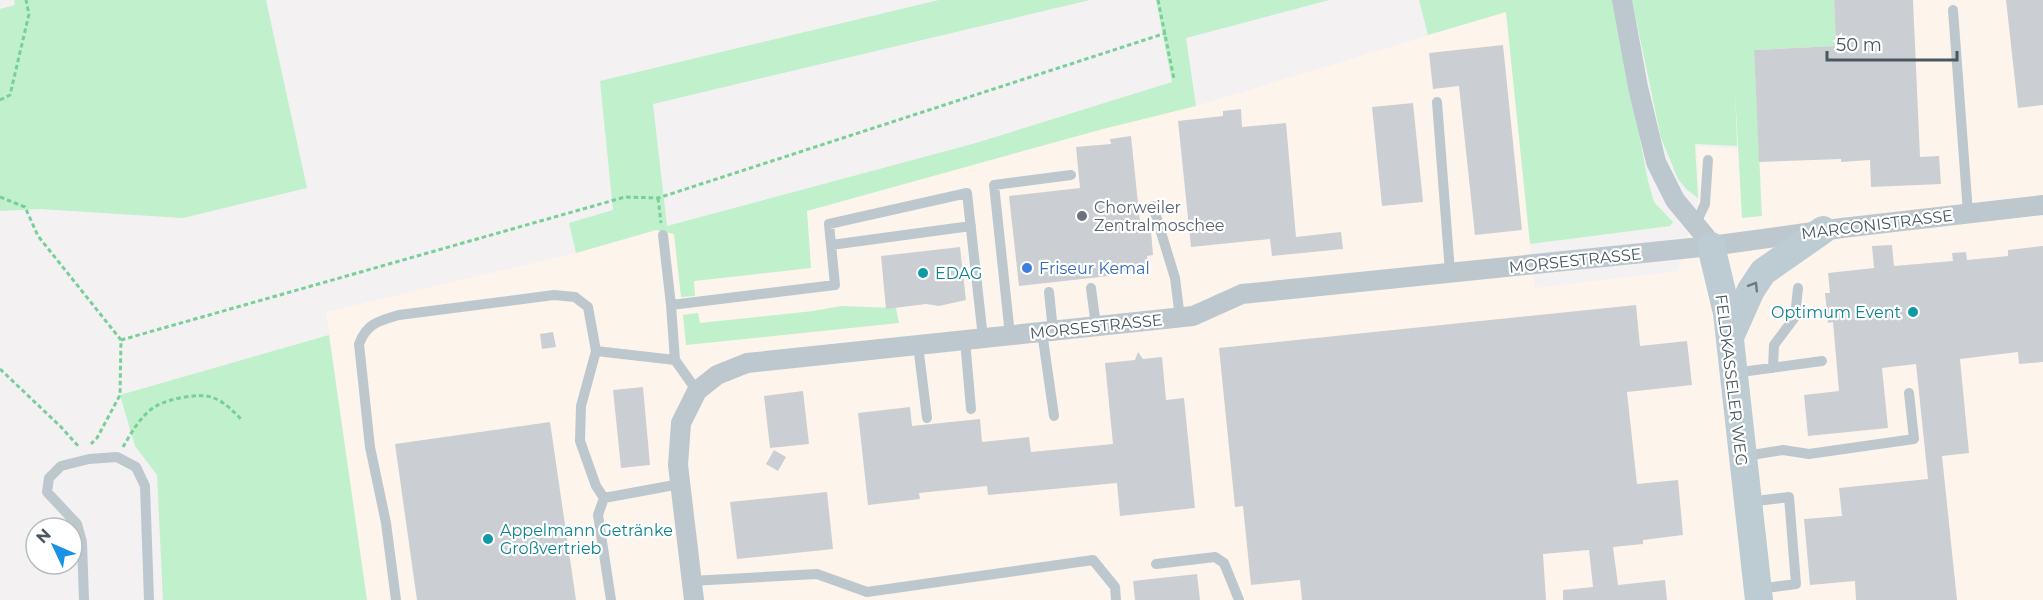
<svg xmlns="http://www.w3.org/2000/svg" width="2043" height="600" font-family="Montserrat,sans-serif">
	<rect width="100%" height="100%" fill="#f3f1f2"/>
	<!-- commercial -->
	<path fill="#fdf5ec" d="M1731,0H2043V600H367L326,312L576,253L656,230L675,234L1196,106L1506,12L1535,288L1678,271L1699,198L1697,146L1738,149Z"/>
	<!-- green -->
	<path fill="#c0f0cc" d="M14,0H266L307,188L183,218L40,209L0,211V9L15,5Z
		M939,0H1090L653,104L667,226L976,143L1172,82L1156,0H1329L1186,38L1196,106L1103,129L807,211L811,268L694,281L695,296L681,297L674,234L656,230L576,253L569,223L613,210L600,81Z
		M1419,0H1613L1648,181L1654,202L1673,222L1670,226L1530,244L1506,12L1428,35Z
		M1632,0H1834L1836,46L1754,50L1762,216L1742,218L1735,91L1737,146L1695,144L1698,198L1686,189L1678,179L1661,138Z
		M841,306L896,308L899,323L686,345L683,315L698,313L700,323L813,311Z
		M329,335L367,600H163L157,475L135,446L120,395Z"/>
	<!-- building -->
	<path fill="#cbcfd3" d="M1834,0H1913L1920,157L1939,156L1941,184L1871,187L1870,160L1841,162V159L1759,162L1754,50L1836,46Z
		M2006,0H2043V105L2018,108Z
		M1503,45L1522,230L1475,235L1459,86L1433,89L1429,53Z
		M1413,103L1423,202L1382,206L1372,107Z
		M1241,109L1242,127L1286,123L1296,237L1341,232L1343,249L1272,256L1270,239L1191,247L1178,121L1223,116V111Z
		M1131,136L1141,232L1151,231L1153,255L1147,256L1148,266H1144L1145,269L1109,273V276L1019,286L1009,196L1080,188L1076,147L1111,144L1110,139Z
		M1892,245L1894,266L1953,261L1952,253L1966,252L1967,260L2008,256V250L2043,246V362L2019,364L2018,352L1960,359L1969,453L1942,456L1957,600H1856L1855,581L1810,585L1804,519L1842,516L1839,488L1928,479L1916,364L1882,368L1888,428L1808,436L1804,395L1839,391L1833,322L1828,323L1825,293H1830L1828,273L1874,268L1872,246Z
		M960,247L966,300L939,306L926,304L886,309L881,256Z
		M1636,305L1640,346L1687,341L1692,385L1627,392L1637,484L1678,480L1683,535L1643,540V544L1613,547L1618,585L1665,580L1667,600H1563V590L1593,587L1589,550L1543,554L1546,600H1302L1300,580L1251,585L1243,506L1235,507L1219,348Z
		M553,332L556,347L542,349L540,334Z
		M1138,352L1143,359L1162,357L1166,400L1184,398L1195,508L1120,516L1117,483L988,495L987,486L919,493L920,499L868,505L858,413L910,407L912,426L980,419L982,442L1029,437L1031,452L1113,444L1105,363L1135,360Z
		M643,387L650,465L621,468L613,390Z
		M803,391L809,444L770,448L764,396Z
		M550,422L576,600H417L395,444Z
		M774,450L786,457L778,471L766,464Z
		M827,492L833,549L737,559L730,502Z
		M1197,574L1200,600H1135L1133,581Z"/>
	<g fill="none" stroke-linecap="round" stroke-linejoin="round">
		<!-- path -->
		<path stroke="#78cf97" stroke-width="3" stroke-dasharray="4.5 3" stroke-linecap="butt" d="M1158,0L1174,79
			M0,100L10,95L29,14L26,0
			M0,197L25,207L38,236L121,340L120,395L97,438L91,444
			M658,198L661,223
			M121,340L625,197L658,198L1166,33
			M0,369L61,427L80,448
			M123,447C131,433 142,414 156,406C168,399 198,393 211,397C224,401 233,411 242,420"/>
		<!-- lane -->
		<path stroke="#bdc8ce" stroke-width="10" d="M1953,10L1968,213
			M1437,102L1450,272
			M1153,206L1175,278L1180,318
			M1695,225L1705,204L1708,160
			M663,235L671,305L675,360L697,391
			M831,245L971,226
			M1091,288L1096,326
			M1049,292L1053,331
			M671,305L835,285L829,224L967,193L983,338
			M1042,332L1054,416
			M1010,335L994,185L1071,175
			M965,340L971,409
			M918,345L927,418
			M596,351L675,360
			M1773,368L1774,345L1795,317L1798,288
			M1734,373L1822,361
			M1745,456L1783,450L1809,454L1914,439L1909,393
			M604,498L598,515L611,600
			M604,498L680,484
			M1748,502L1789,497L1796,584L1758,589
			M1156,564L1215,557L1224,563L1239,600
			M691,581L817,574L867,592L1093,560L1115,587L1116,600
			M84,600L82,542L77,524L47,492L49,478L61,466L89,459L117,457L136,467L145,486L149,600
			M396,600L386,523L370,447L359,344C367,323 379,321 399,315L554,295L575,297L588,307L596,351L581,406L580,441L596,486L604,498"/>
		<!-- street -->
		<path stroke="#bdc8ce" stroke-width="20" d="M1622,0L1638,87L1656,162L1675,200L1705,236L1711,246
			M694,600L678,465L681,423L697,391L717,375L747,363L1193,316L1242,294L1711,246L1842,228L2043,205"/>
		<!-- secondary -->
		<path stroke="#bdcbd3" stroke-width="28" d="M1711,246L1727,313L1759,600
			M1730,337L1751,290L1763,272L1823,230"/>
	</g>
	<!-- one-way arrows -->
	<defs><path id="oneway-chevron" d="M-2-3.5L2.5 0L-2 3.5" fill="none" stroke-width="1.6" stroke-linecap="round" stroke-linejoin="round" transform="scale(1.5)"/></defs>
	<use stroke="#6c7a82" href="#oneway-chevron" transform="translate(1754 286) rotate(-58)"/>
	<!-- markers -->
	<circle fill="#6b7280" stroke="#fff" stroke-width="2" cx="1082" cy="216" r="6"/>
	<circle fill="#3f7fe0" stroke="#fff" stroke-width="2" cx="1027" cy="268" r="6"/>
	<g fill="#0f9aa8" stroke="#fff" stroke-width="2">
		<circle cx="923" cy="273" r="6"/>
		<circle cx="1913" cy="312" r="6"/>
		<circle cx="488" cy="539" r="6"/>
	</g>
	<g text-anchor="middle" stroke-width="4.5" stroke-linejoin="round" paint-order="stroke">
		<!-- worship labels -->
		<g font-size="16" fill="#5b616d" stroke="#fff" text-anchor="start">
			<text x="1094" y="213">Chorweiler<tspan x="1094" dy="18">Zentralmoschee</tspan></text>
		</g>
		<!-- street labels -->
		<g font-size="16" fill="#49585f" stroke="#fff">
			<text transform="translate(1877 224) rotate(-7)" y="6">MARCONISTRASSE</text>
			<text transform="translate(1575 260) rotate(-6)" y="6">MORSESTRASSE</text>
			<text transform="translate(1096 326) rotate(-6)" y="6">MORSESTRASSE</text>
			<text transform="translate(1732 380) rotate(83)" y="6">FELDKASSELER WEG</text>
		</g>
		<!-- shop labels -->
		<g font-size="16" fill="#366cbe" stroke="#fff" text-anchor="start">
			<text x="1039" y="274">Friseur Kemal</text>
		</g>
		<!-- culture labels -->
		<g font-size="16" fill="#0d838f" stroke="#fff" text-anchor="start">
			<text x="935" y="279">EDAG</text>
			<text x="1901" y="318" text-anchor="end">Optimum Event</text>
			<text x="500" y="536">Appelmann Getränke<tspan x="500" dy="18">Großvertrieb</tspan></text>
		</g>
	</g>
	<!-- north arrow -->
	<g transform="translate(54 546) rotate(314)"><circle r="28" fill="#ffffff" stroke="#b6bcbf" stroke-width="1.5"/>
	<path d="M0-4.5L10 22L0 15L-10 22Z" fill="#1891e6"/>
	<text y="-9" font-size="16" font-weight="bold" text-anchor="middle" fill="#49585f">N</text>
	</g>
	<!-- scale -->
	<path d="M1827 51v9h130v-9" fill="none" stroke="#49585f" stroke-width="3"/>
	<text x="1836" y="51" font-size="18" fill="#49585f" stroke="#ffffff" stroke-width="4.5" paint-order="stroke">50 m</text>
</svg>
